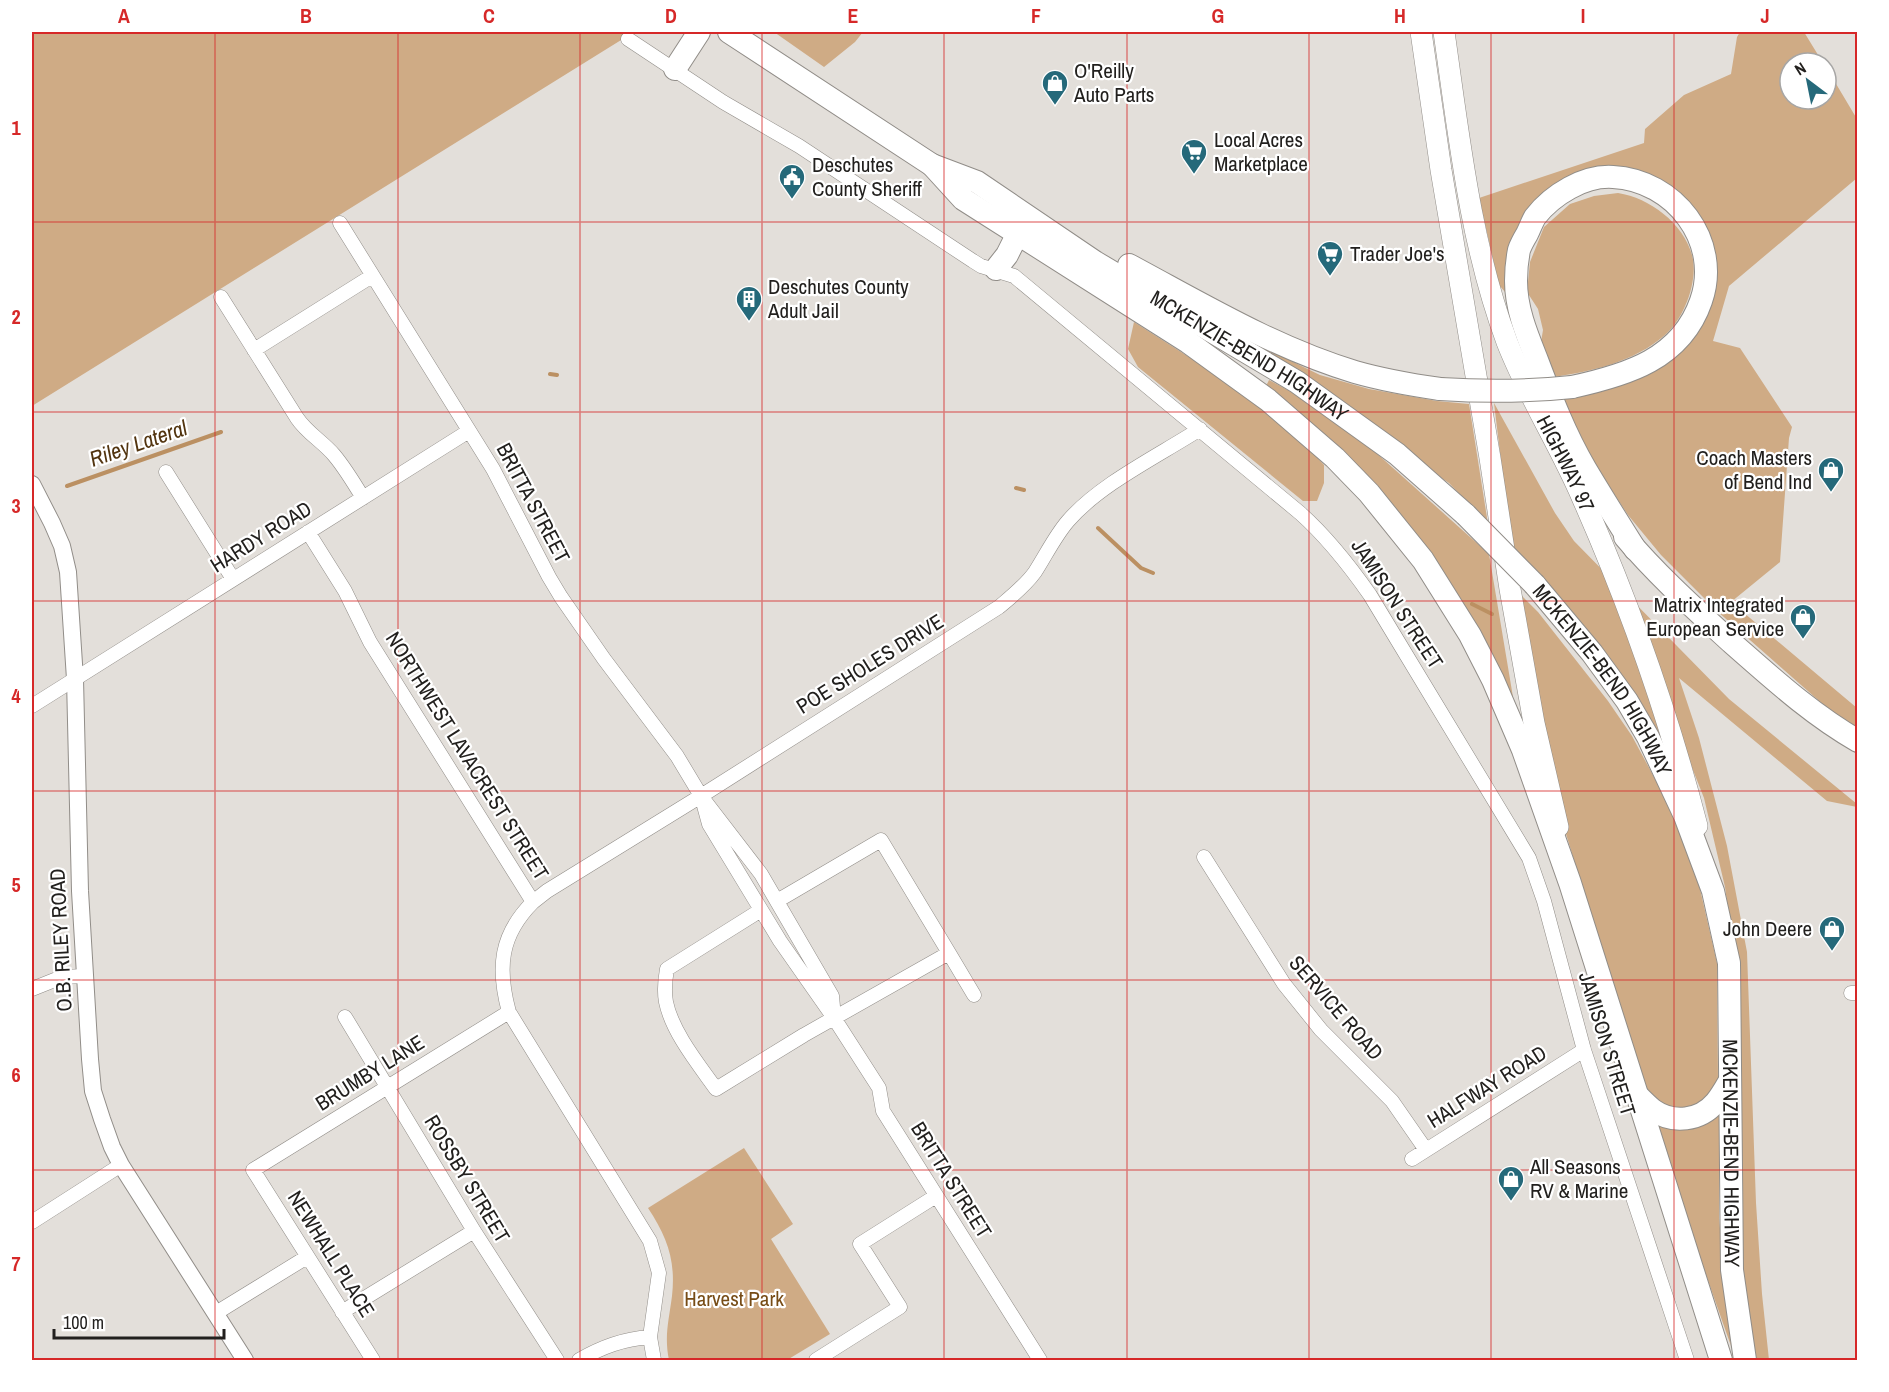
<svg xmlns="http://www.w3.org/2000/svg" width="1889" height="1392" font-family="'Archivo Narrow',sans-serif">
	<rect width="100%" height="100%" fill="#e3dfda"/>
	<!-- green -->
	<path fill="#cfab85" d="M32,32H634L32,406Z
		M774,32H863L855,42L824,67Z
		M1740,32H1804L1823,63H1790V99H1826V67L1857,119V178L1729,286L1713,341L1740,348L1792,427L1789,438L1780,562L1731,602L1857,708V732L1851,729L1717,611L1661,555L1628,515L1595,465L1560,397L1644,376L1715,269L1667,189L1640,170L1622,166L1595,170L1563,181L1505,292L1499,285L1479,198L1644,143L1645,129L1684,95L1731,74L1737,37Z
		M1618,193C1650,198 1683,223 1692,255C1699,280 1684,319 1665,335C1634,362 1593,371 1554,377L1541,342L1543,330L1538,309L1527,292L1530,262L1544,227L1570,204L1594,196Z
		M1134,322L1214,373L1298,436L1324,465V483L1317,501H1303L1138,367L1128,349Z
		M1244,338L1320,375L1369,389L1437,401L1469,404L1488,524L1449,483L1385,441Z
		M1269,380L1297,395L1354,433L1489,554L1515,709L1445,583L1266,386Z
		M1494,403L1555,513L1574,541L1729,699L1857,804V807L1827,801L1679,678L1699,738L1727,846L1747,952L1756,1203L1762,1294L1769,1360H1753L1748,1343L1742,1250L1734,957L1725,887L1704,798L1685,750L1694,809L1513,560Z
		M1518,592L1538,612L1608,701L1632,736L1676,818L1697,876L1717,963L1718,1080L1714,1093L1684,1113L1647,1097L1566,834Z
		M1719,1110V1218L1731,1346L1652,1121Z
		M744,1148L793,1224L771,1239L830,1334L787,1360H669C664,1336 669,1320 672,1296C676,1260 667,1237 648,1208Z"/>
	<g fill="none" stroke-linecap="round" stroke-linejoin="round">
		<!-- stream -->
		<path stroke="#bb9062" stroke-width="4" d="M550,374L557,375
			M67,486L221,432
			M1016,488L1024,490
			M1098,528L1141,568L1153,573
			M1472,604L1492,614"/>
		<!-- minor casing -->
		<g stroke="#918d88" stroke-width="15">
			<path id="minor" d="M628,39L723,102L799,146L973,261L981,266L1014,276L1300,513C1328,538 1349,565 1370,595L1529,858L1544,901L1584,1050L1687,1360
				M340,223L493,469L549,577L561,597L604,659L677,756L701,796L761,874L832,996L834,1018
				M221,297L297,418C307,433 322,441 334,455C345,468 354,483 363,498
				M254,350L372,276
				M166,472L233,579
				M308,532L345,591L370,642L533,902C500,935 497,968 509,1012L650,1241L659,1273L650,1337L654,1360
				M32,706L469,431
				M703,802L709,824L780,941L834,1018L879,1088L883,1111L1040,1360
				M1204,857L1284,984L1321,1030L1392,1101L1426,1150
				M533,902L547,891L701,796L999,607C1012,596 1025,586 1035,572C1046,555 1055,536 1068,521C1100,484 1158,456 1200,429
				M761,910L667,969C665,980 664,991 666,1002C672,1032 699,1065 716,1089L804,1035L949,953L881,840L777,901
				M949,953L974,995
				M32,989L62,977L85,976
				M1851,993H1858
				M345,1017L474,1231L557,1360
				M1412,1159L1584,1050
				M32,1222L121,1165
				M342,1312L474,1231
				M216,1313L307,1257
				M373,1360L253,1170L509,1012
				M579,1360C602,1347 623,1339 650,1337
				M816,1360L900,1307L860,1244L936,1196"/>
		</g>
		<!-- tertiary casing -->
		<g stroke="#918d88" stroke-width="18">
			<path id="tertiary" d="M32,484L52,523L62,546L68,572L75,679L80,891L90,1059L93,1091L102,1119L112,1147L121,1165L245,1360"/>
		</g>
		<!-- primary casing -->
		<g stroke="#918d88" stroke-width="22">
			<g id="primary">
				<path d="M1421,32L1441,170L1490,458L1510,589L1534,723L1558,827"/>
				<path id="s1" d="M1444,32C1459,136 1470,243 1507,342C1528,396 1559,444 1582,497C1629,603 1668,714 1697,826"/>
			</g>
		</g>
		<!-- trunk casing -->
		<g stroke="#918d88" stroke-width="24">
			<g id="trunk">
				<path id="s2" d="M729,32L932,165L977,182L1095,262L1297,382L1397,454L1466,515"/>
				<path d="M675,69L699,32"/>
				<path d="M932,165L963,199L1188,342L1268,400L1335,458L1369,493L1423,560L1470,635L1493,680L1523,750L1570,883L1721,1360"/>
				<path d="M1129,265C1202,304 1275,348 1355,372C1383,380 1412,385 1440,389"/>
				<path d="M996,269L1007,255L1017,235"/>
				<path d="M1572,387C1627,375 1681,359 1701,301C1722,241 1674,180 1613,177C1584,175 1552,195 1535,217C1532,222 1530,228 1527,234C1524,239 1521,244 1519,250C1517,260 1516,272 1516,281C1516,309 1527,335 1537,360C1551,397 1565,434 1585,468C1601,495 1618,522 1635,549"/>
				<path d="M1625,537C1657,575 1695,609 1732,643C1772,678 1811,714 1858,741"/>
				<path id="s3" d="M1535,585L1592,653L1627,701L1648,737L1685,816L1713,891L1729,963L1732,1270L1745,1360"/>
				<path d="M1639,1097C1643,1101 1648,1106 1653,1110C1673,1124 1700,1121 1716,1102C1721,1096 1725,1089 1729,1082"/>
			</g>
		</g>
		<!-- minor -->
		<use href="#minor" stroke="#fff" stroke-width="14"/>
		<!-- tertiary -->
		<use href="#tertiary" stroke="#fff" stroke-width="16"/>
		<!-- primary -->
		<use href="#primary" stroke="#fff" stroke-width="21"/>
		<!-- trunk -->
		<use href="#trunk" stroke="#fff" stroke-width="22"/>
		<!-- trunk-bridge casing -->
		<g stroke="#918d88" stroke-width="24" stroke-linecap="butt">
			<path id="trunk-bridge" d="M1440,389C1487,392 1525,392 1572,387
				M1466,515L1535,585"/>
		</g>
		<!-- trunk-bridge -->
		<use href="#trunk-bridge" stroke="#fff" stroke-width="22"/>
	</g>
	<!-- grid -->
	<path fill="none" stroke="#d62828" stroke-width="1.5" stroke-opacity="0.55" d="M215,32V1360M398,32V1360M580,32V1360M762,32V1360M944,32V1360M1127,32V1360M1309,32V1360M1491,32V1360M1674,32V1360M32,222H1858M32,412H1858M32,601H1858M32,791H1858M32,980H1858M32,1170H1858"/>
	<!-- icons -->
	<defs>
		<g id="shop-pin" transform="scale(1.35)"><path d="M0 17L-7.5 6A9.5 9.5 0 1 1 7.5 6Z" fill="#25697a" stroke="#fff"/><path d="M-5-2.5h2.3a2.7 3.5 0 0 1 5.4 0H5L5.5 6h-11ZM-1.5-2.5h3a1.5 2.3 0 0 0-3 0Z" fill="#fff"/></g>
		<g id="supermarket-pin" transform="scale(1.35)"><path d="M0 17L-7.5 6A9.5 9.5 0 1 1 7.5 6Z" fill="#25697a" stroke="#fff"/><path d="M-6-5.5h2.5l.6 2H6L4.5 2H-2.5L-4.4-4H-6ZM-1.5 3.2a1.3 1.3 0 1 0 .1 0ZM3 3.2a1.3 1.3 0 1 0 .1 0Z" fill="#fff"/></g>
		<g id="civic-pin" transform="scale(1.35)"><path d="M0 17L-7.5 6A9.5 9.5 0 1 1 7.5 6Z" fill="#25697a" stroke="#fff"/><path d="M-.6-6.5H3V-4.5H.6V-3L4-1V1h2V6H-6V1h2V-1L-.6-3ZM-1.2 2.5V6h2.4V2.5Z" fill="#fff"/></g>
		<g id="building-pin" transform="scale(1.35)"><path d="M0 17L-7.5 6A9.5 9.5 0 1 1 7.5 6Z" fill="#25697a" stroke="#fff"/><path d="M-4-6H4V6H1V3H-1V6H-4ZM-2.5-4.3h1.7v1.8h-1.7ZM.8-4.3h1.7v1.8H.8ZM-2.5-1h1.7V.8h-1.7ZM.8-1h1.7V.8H.8Z" fill="#fff"/></g>
	</defs>
	<g fill-rule="evenodd">
		<use href="#shop-pin" x="1055" y="83"/>
		<use href="#supermarket-pin" x="1194" y="152"/>
		<use href="#civic-pin" x="792" y="177"/>
		<use href="#supermarket-pin" x="1330" y="254"/>
		<use href="#building-pin" x="749" y="299"/>
		<use href="#shop-pin" x="1831" y="470"/>
		<use href="#shop-pin" x="1803" y="617"/>
		<use href="#shop-pin" x="1832" y="929"/>
		<use href="#shop-pin" x="1511" y="1179"/>
	</g>
	<g text-anchor="middle" stroke-width="4.5" stroke-linejoin="round" paint-order="stroke">
		<!-- poi labels -->
		<g font-size="21" fill="#22201e" stroke="#fff" text-anchor="start">
			<text x="1074" y="78">O'Reilly<tspan x="1074" dy="24">Auto Parts</tspan></text>
			<text x="1214" y="147">Local Acres<tspan x="1214" dy="24">Marketplace</tspan></text>
			<text x="812" y="172">Deschutes<tspan x="812" dy="24">County Sheriff</tspan></text>
			<text x="1350" y="261">Trader Joe's</text>
			<text x="768" y="294">Deschutes County<tspan x="768" dy="24">Adult Jail</tspan></text>
			<text x="1812" y="465" text-anchor="end">Coach Masters<tspan x="1812" dy="24">of Bend Ind</tspan></text>
			<text x="1784" y="612" text-anchor="end">Matrix Integrated<tspan x="1784" dy="24">European Service</tspan></text>
			<text x="1812" y="936" text-anchor="end">John Deere</text>
			<text x="1530" y="1174">All Seasons<tspan x="1530" dy="24">RV &amp; Marine</tspan></text>
		</g>
		<!-- street labels -->
		<g font-size="21" fill="#22201e" stroke="#fff">
			<text dy="7" stroke="none"><textPath href="#s2" startOffset="614">MCKENZIE-BEND HIGHWAY</textPath></text>
			<text dy="7" stroke="none"><textPath href="#s1" startOffset="452">HIGHWAY 97</textPath></text>
			<text transform="translate(533 503) rotate(62)" y="7">BRITTA STREET</text>
			<text transform="translate(261 537) rotate(-32)" y="7">HARDY ROAD</text>
			<text transform="translate(1397 604) rotate(57)" y="7">JAMISON STREET</text>
			<text transform="translate(870 664) rotate(-32)" y="7">POE SHOLES DRIVE</text>
			<text dy="7" stroke="none"><textPath href="#s3" startOffset="117">MCKENZIE-BEND HIGHWAY</textPath></text>
			<text transform="translate(467 756) rotate(58)" y="7">NORTHWEST LAVACREST STREET</text>
			<text transform="translate(61 940) rotate(-93)" y="7">O.B. RILEY ROAD</text>
			<text transform="translate(1336 1008) rotate(49)" y="7">SERVICE ROAD</text>
			<text transform="translate(1607 1044) rotate(73)" y="7">JAMISON STREET</text>
			<text transform="translate(370 1073) rotate(-32)" y="7">BRUMBY LANE</text>
			<text transform="translate(1487 1087) rotate(-32)" y="7">HALFWAY ROAD</text>
			<text dy="7" stroke="none"><textPath href="#s3" startOffset="621">MCKENZIE-BEND HIGHWAY</textPath></text>
			<text transform="translate(467 1179) rotate(59)" y="7">ROSSBY STREET</text>
			<text transform="translate(951 1180) rotate(58)" y="7">BRITTA STREET</text>
			<text transform="translate(331 1254) rotate(58)" y="7">NEWHALL PLACE</text>
		</g>
		<!-- park labels -->
		<g font-size="21" fill="#774c16" stroke="#fff">
			<text x="734" y="1306">Harvest Park</text>
		</g>
		<!-- water labels -->
		<g font-size="22" font-style="italic" fill="#52340f" stroke="#fff">
			<text transform="translate(138 443) rotate(-19)" y="8">Riley Lateral</text>
		</g>
	</g>
	<!-- border -->
	<rect width="1889" height="1392" fill="none" stroke="#ffffff" stroke-width="66"/>
	<!-- north arrow -->
	<g transform="translate(1808 81) rotate(328)"><circle r="28" fill="#ffffff" stroke="#a7a6a5" stroke-width="1.5"/>
	<path d="M0-4.5L10 22L0 15L-10 22Z" fill="#25697a"/>
	<text y="-9" font-size="16" font-weight="bold" text-anchor="middle" fill="#22201e">N</text>
	</g>
	<!-- scale -->
	<path d="M54 1329v9h170v-9" fill="none" stroke="#22201e" stroke-width="3"/>
	<text x="63" y="1329" font-size="18" fill="#22201e" stroke="#ffffff" stroke-width="4.5" paint-order="stroke">100 m</text>
	<rect x="33" y="33" width="1823" height="1326" fill="none" stroke="#d62828" stroke-width="2"/>
	<g font-size="20" text-anchor="middle" font-weight="bold" fill="#d62828">
		<text x="124" y="23">A</text>
		<text x="306" y="23">B</text>
		<text x="489" y="23">C</text>
		<text x="671" y="23">D</text>
		<text x="853" y="23">E</text>
		<text x="1036" y="23">F</text>
		<text x="1218" y="23">G</text>
		<text x="1400" y="23">H</text>
		<text x="1583" y="23">I</text>
		<text x="1765" y="23">J</text>
		<text x="16" y="135">1</text>
		<text x="16" y="324">2</text>
		<text x="16" y="513">3</text>
		<text x="16" y="703">4</text>
		<text x="16" y="892">5</text>
		<text x="16" y="1082">6</text>
		<text x="16" y="1271">7</text>
	</g>
</svg>
